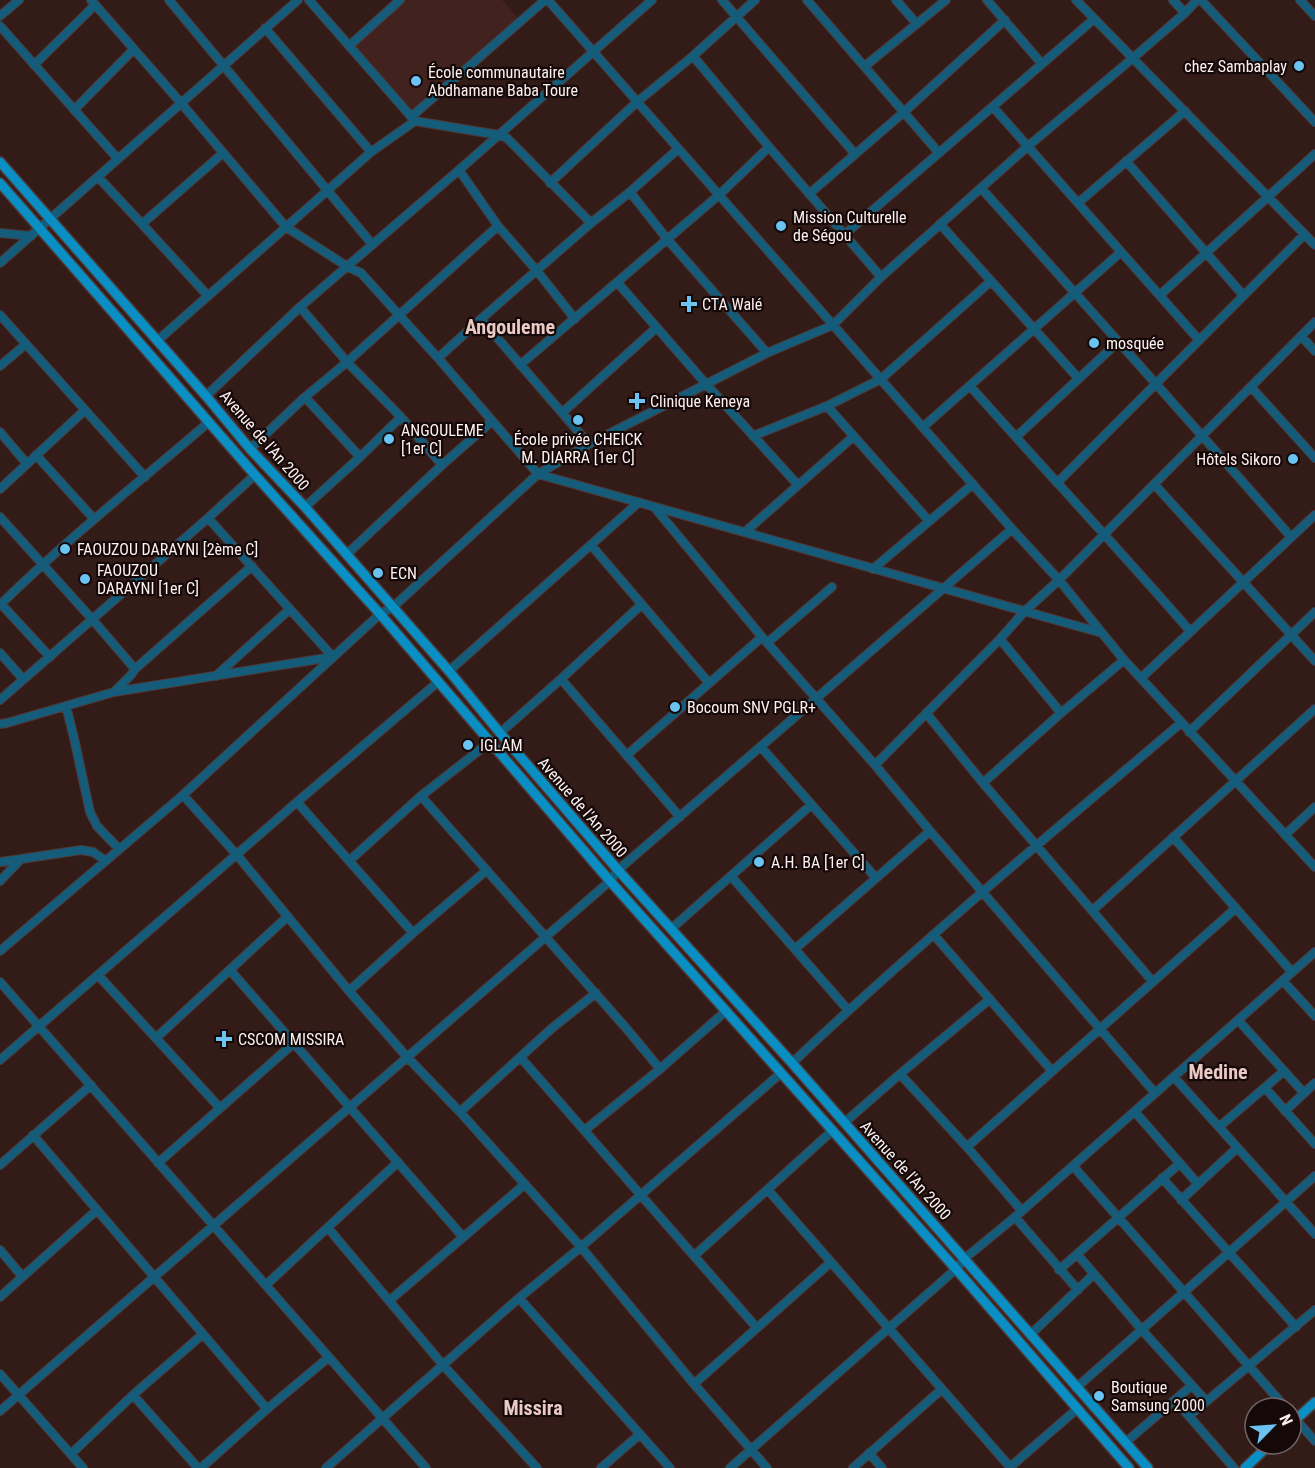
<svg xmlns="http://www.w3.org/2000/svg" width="1315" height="1468" font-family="'Roboto Condensed',sans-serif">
	<rect width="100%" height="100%" fill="#331b18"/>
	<!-- built -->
	<path fill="#41221f" d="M400,0H502L521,21L411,117L349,46Z"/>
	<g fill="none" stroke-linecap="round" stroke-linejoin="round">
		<!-- minor casing -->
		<g stroke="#4f3936" stroke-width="10">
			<path id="minor" d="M91,0L181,103L286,227L348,267L361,273L438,358L538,474L1102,633
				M169,0L372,244
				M309,0L415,121L499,135L507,138L591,223
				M548,0L1012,529L1059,580L1124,660L1315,867
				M722,0L855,154
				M807,0L939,153
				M896,0L917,24
				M987,0L1042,64
				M1076,0L1315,245
				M1173,0L1185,13
				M1201,0L1315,122
				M1300,0L1315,16
				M0,16L19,0
				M0,26L118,159
				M265,28L371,152
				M349,46L400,0
				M693,56L769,147L881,277
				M34,65L95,5
				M865,66L946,0
				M993,107L1199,340
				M74,110L134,49
				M411,117L545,0
				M1126,161L1243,295
				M459,170L498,226L537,271L575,319
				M98,177L142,224L223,153
				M550,183L637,102L693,56L755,0
				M981,188C1085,304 1189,420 1291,537
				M630,192L667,239L767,353
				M809,194L904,112L1005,20
				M1078,203L1185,111
				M142,224L208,296
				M940,224L1078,378
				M0,233L31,236
				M844,235L1094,19
				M0,263L298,0
				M617,282L706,384L798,485
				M1160,295L1315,154
				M300,307L347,362L401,417L442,465
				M0,315L145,477
				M481,319L589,444
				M1301,336L1315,351
				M157,341L371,152L415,121
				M438,358L481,319L591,223L630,192L678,149
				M520,365L719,195L769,147
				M0,366L26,344
				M970,386C1043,468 1118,548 1190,631
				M1251,387L1315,458
				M206,396L300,307L459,170L652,0
				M305,397L360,457
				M827,406L929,521
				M563,412L656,328
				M923,427L1121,252
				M0,432L27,464
				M753,436L827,406L881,379L991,281
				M1016,437L1118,342
				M250,449L305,397L347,362L498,226
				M36,455L94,519
				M1057,483L1304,235
				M1154,484L1315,661
				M0,489L85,410
				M305,507L360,457L401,417
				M655,508L762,637L875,765L930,831L1155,1093
				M0,517L92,619L135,669
				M208,518L333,657
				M745,532L854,436
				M591,545L709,683
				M346,555L442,465L492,421
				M873,569L973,484
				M1,604L50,657
				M0,605C66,540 139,482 209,422
				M1000,639L1061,713
				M767,643L832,587
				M0,653L23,679
				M449,671L639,502
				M216,676L290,609
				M1141,678L1315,515
				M561,679L680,817
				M115,691L131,675L135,669L252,566
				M0,700L208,518L255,475
				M66,706L74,738L90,812L97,826L119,849
				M926,713L983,783L1153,982
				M0,724L7,723L114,692L332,657
				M1189,732L1315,612
				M500,733L561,679L641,605
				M761,747L876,878
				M627,755L762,637
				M875,765L1000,639L1025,611L1059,580L1315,322
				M983,783L1061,713L1124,660
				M183,795L237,855L349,991L407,1057L460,1112L581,1247L694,1384L767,1468
				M421,796L626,1028L660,1069
				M297,802L413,933
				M1285,835L1315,807
				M1173,837L1292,972
				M349,861L421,796L491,741
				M0,862L21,859
				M731,876L848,1010
				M0,881L21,859L81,850L93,852L106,861
				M1093,910L1315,709
				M671,929L811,805
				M934,935L1052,1071
				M795,949L930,831
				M0,951L183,795L380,614L393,607L538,474L589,444L767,353L833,325L881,277L1027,147L1133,58L1185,13L1197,0
				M230,970L463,1237
				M98,975L220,1108
				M1283,981L1315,1016
				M0,982L426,1468
				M349,991L413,933L487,870
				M1238,1020L1304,1093
				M156,1038L287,917
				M521,1058L757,1328
				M0,1060L297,802L438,682
				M792,1063C917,945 1050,834 1181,723
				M900,1074L967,1147L1022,1211
				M1174,1077L1315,1234
				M1265,1088L1315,1144
				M1285,1111L1315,1083
				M460,1112L551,1029L596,993
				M1135,1112L1198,1184
				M844,1123L900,1074L990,999
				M1219,1127L1284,1071
				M585,1130L660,1069L726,1011
				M33,1135L267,1409
				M967,1147L1236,908
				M158,1163L294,1043
				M0,1165L91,1085
				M1073,1166L1286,1408
				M1162,1178L1296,1327
				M768,1190L1010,1467
				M1181,1200L1237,1148
				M1015,1217L1078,1290
				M328,1228L443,1365L537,1468
				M0,1250L22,1276
				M1077,1254L1142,1330L1206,1401
				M694,1256L832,1131
				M1059,1270L1179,1164
				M266,1285L398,1162
				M0,1297L97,1210
				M519,1298L670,1468
				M389,1301L525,1184
				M1031,1334L1094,1274
				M0,1374L83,1468
				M694,1384L831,1262
				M1076,1388L1315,1176
				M133,1395L198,1468
				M1175,1400L1234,1468
				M0,1411L610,881L618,870L1012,529
				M1291,1414L1315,1441
				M1189,1416L1315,1310
				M1126,1442L1191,1386
				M869,1453L882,1468
				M71,1454L133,1395L203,1334
				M201,1468L267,1409L329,1357
				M326,1468L519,1298L581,1247L781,1073
				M601,1468L640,1434
				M730,1468L956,1269L964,1259L1015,1217L1315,952
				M853,1468L942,1389
				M1009,1468L1077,1409"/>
		</g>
		<!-- major casing -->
		<g stroke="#4f3936" stroke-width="12">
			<path id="major" d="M0,162L206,396L250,449L305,507L449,671L500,733L618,870L792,1063L1148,1468
				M0,183L255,475L380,614L610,881L956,1269L1129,1468
				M1291,1424L1315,1402
				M1245,1468L1270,1444"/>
		</g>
		<!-- minor -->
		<use href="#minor" stroke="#155b7a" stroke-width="8"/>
		<!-- major -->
		<use href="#major" stroke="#098fc3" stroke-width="9"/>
	</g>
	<!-- markers -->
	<g fill="#6bc3f2" stroke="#140908" stroke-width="2">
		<circle cx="1299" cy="66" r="6"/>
		<circle cx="416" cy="81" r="6"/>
		<circle cx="781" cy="226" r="6"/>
		<path d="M686 295h6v6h6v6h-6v6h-6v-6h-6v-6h6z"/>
		<circle cx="1094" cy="343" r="6"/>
		<path d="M634 392h6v6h6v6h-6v6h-6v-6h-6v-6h6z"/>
		<circle cx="578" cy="420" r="6"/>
		<circle cx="389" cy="439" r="6"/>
		<circle cx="1293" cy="459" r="6"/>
		<circle cx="65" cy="549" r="6"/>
		<circle cx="378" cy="573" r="6"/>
		<circle cx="85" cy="579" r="6"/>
		<circle cx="675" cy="707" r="6"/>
		<circle cx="468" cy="745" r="6"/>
		<circle cx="759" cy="862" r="6"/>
		<path d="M221 1030h6v6h6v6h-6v6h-6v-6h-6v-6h6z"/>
		<circle cx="1099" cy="1396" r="6"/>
	</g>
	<g text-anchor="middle" stroke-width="4.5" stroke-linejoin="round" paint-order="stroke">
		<!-- poi labels -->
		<g font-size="16" fill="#fdf2f0" stroke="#140908" text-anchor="start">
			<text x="1287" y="72" text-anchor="end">chez Sambaplay</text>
			<text x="428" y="78">École communautaire<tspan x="428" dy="18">Abdhamane Baba Toure</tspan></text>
			<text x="793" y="223">Mission Culturelle<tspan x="793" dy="18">de Ségou</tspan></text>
			<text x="702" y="310">CTA Walé</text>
			<text x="1106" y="349">mosquée</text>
			<text x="650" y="407">Clinique Keneya</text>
			<text x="401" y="436">ANGOULEME<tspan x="401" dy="18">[1er C]</tspan></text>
			<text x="578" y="445" text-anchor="middle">École privée CHEICK<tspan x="578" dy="18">M. DIARRA [1er C]</tspan></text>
			<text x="1281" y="465" text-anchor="end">Hôtels Sikoro</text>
			<text x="77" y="555">FAOUZOU DARAYNI [2ème C]</text>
			<text x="97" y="576">FAOUZOU<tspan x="97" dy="18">DARAYNI [1er C]</tspan></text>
			<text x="390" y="579">ECN</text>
			<text x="687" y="713">Bocoum SNV PGLR+</text>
			<text x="480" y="751">IGLAM</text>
			<text x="771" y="868">A.H. BA [1er C]</text>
			<text x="238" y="1045">CSCOM MISSIRA</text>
			<text x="1111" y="1393">Boutique<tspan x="1111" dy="18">Samsung 2000</tspan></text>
		</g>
		<!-- street labels -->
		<g font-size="16" fill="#fdf2f0" stroke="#140908">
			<text transform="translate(265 440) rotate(49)" y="6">Avenue de l'An 2000</text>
			<text transform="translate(583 807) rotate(49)" y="6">Avenue de l'An 2000</text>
			<text transform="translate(906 1170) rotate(48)" y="6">Avenue de l'An 2000</text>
		</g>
		<!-- quarter labels -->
		<g font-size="20" font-weight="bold" fill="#ebc9c4" stroke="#140908">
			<text x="510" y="334">Angouleme</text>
			<text x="1218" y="1079">Medine</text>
			<text x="533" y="1415">Missira</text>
		</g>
	</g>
	<!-- north arrow -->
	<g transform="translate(1273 1426) rotate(65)"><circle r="28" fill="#140908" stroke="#716665" stroke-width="1.5"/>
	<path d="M0-4.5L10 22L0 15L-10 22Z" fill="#6bc3f2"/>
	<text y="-9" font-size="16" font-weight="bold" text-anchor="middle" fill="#fdf2f0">N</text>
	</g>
</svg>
